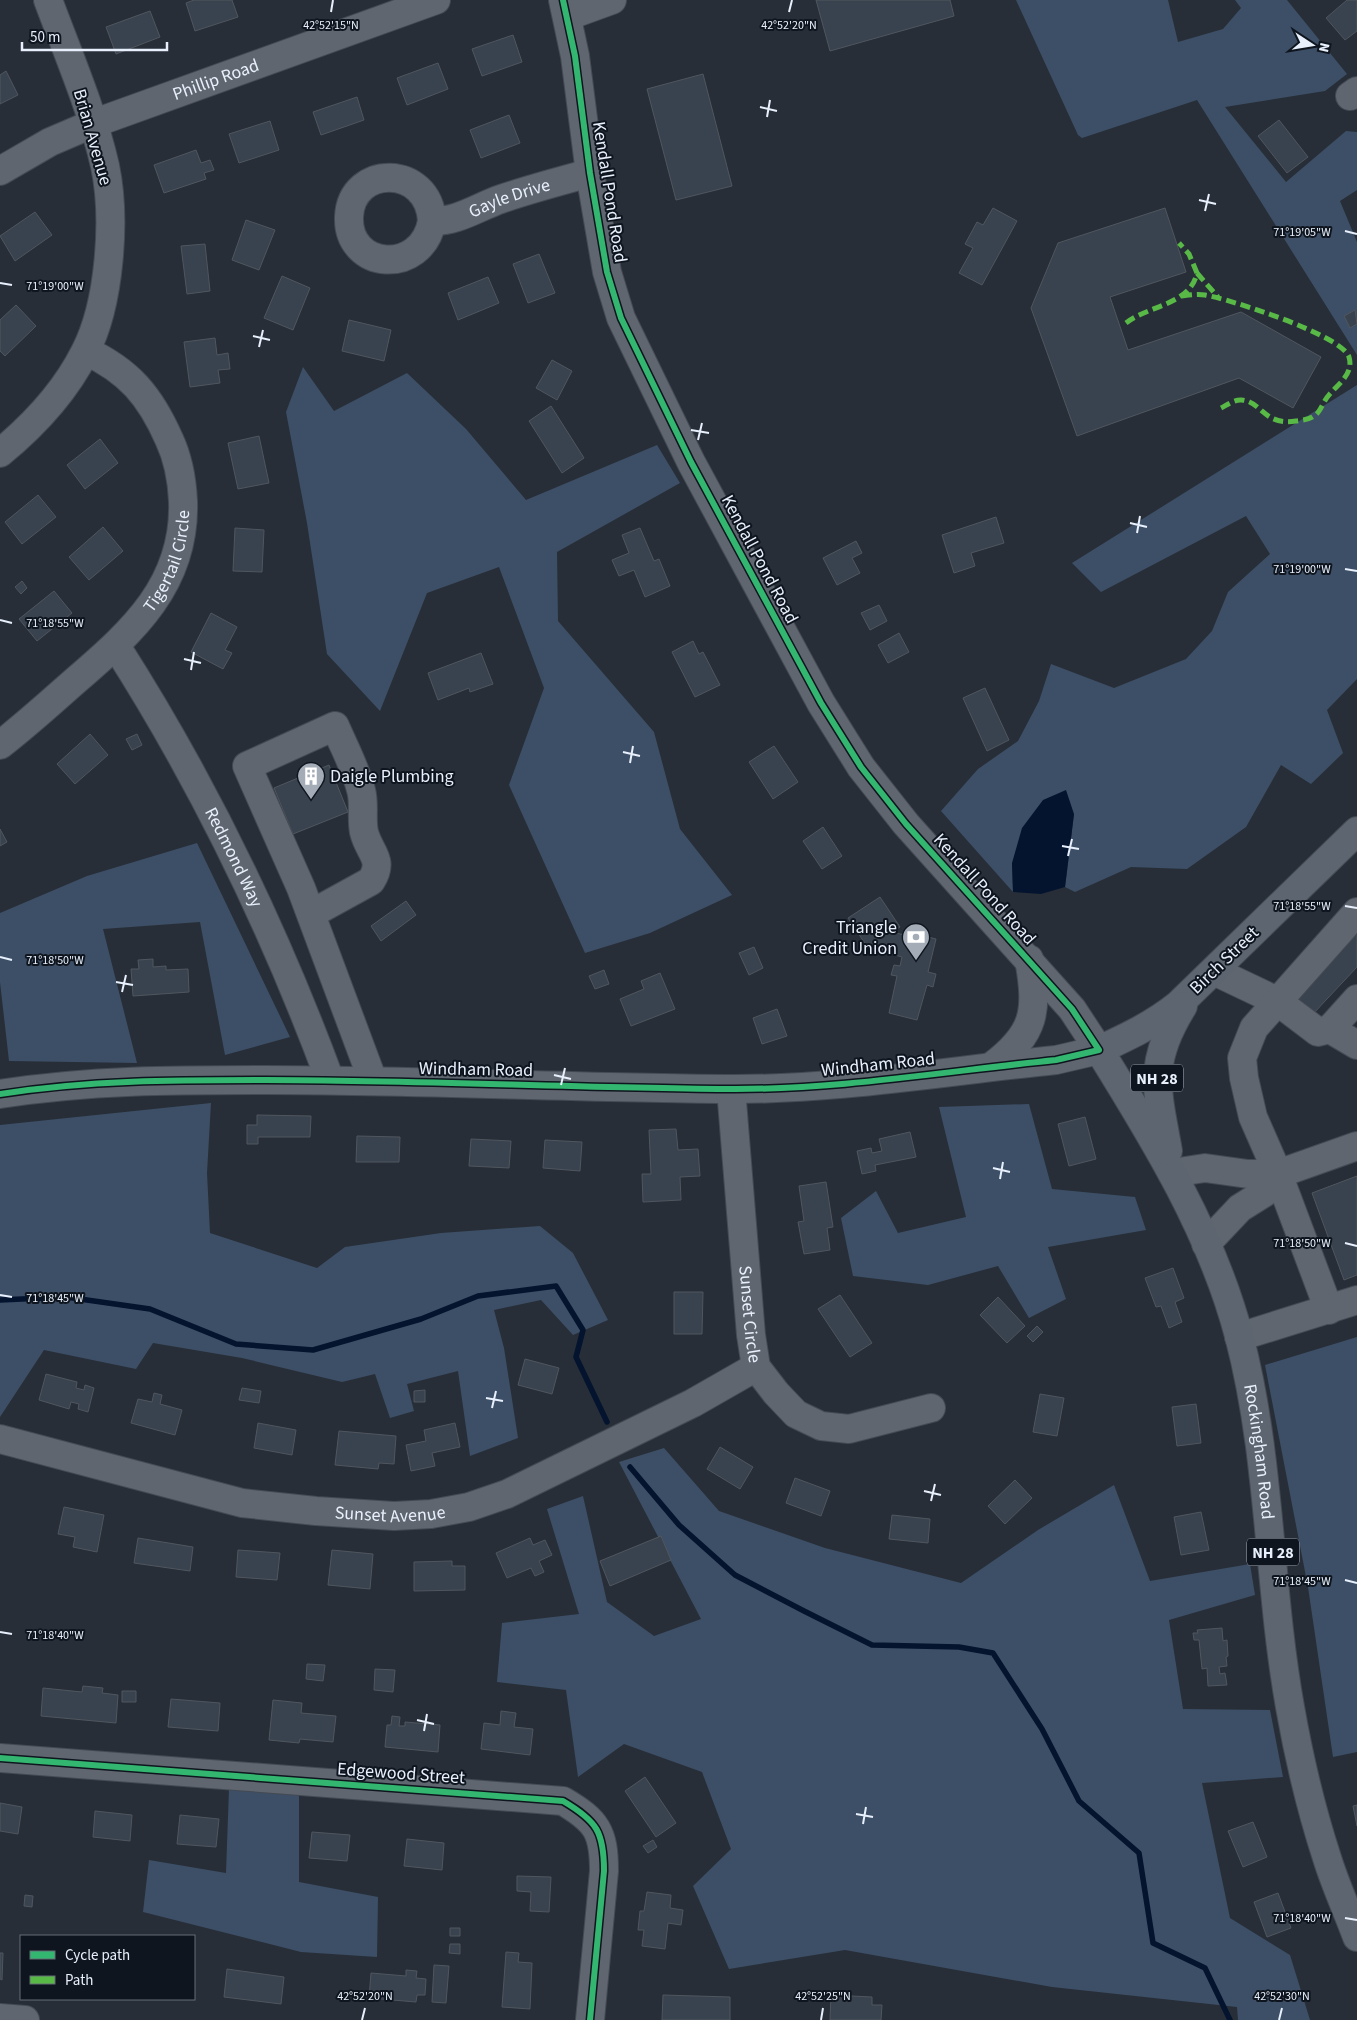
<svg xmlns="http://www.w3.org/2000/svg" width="1357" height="2020" font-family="'Source Sans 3',sans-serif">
	<rect width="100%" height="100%" fill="#272e38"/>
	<!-- green -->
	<path fill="#3d4f66" d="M1016,0H1168L1178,42L1223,29L1241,8L1235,0H1287L1347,74L1325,91L1225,107L1286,182L1346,131L1357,132V190L1340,201L1357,242V355L1197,100L1082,138L1078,135Z
		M303,367L334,411L407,373L466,429L526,500L657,445L680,483L557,552L558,621L654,732L680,829L732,895L650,933L585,953L509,785L544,688L499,567L427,593L380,711L327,654L307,523L286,412Z
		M1357,385V679L1327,710L1343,753L1311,784L1281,765L1246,827L1187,869L1131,867L1075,892L1065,887L1074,814L1012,863L1013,892L941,811L978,769L1018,741L1039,701L1051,664L1114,688L1186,659L1212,631L1228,592L1270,554L1246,516L1101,592L1072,563Z
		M197,843L290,1037L225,1055L200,922L103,929L137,1063L9,1061L0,982V913L87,876Z
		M211,1103L207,1173L210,1233L317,1268L345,1247L441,1233L540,1226L573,1253L608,1320L573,1335L541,1300L494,1310L504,1348L518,1438L470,1456L458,1371L407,1384L414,1411L390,1418L375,1374L342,1382L242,1358L153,1343L136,1369L44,1350L0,1417V1125Z
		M1029,1104L1052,1189L1135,1197L1146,1230L1048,1247L1066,1299L1029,1318L998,1266L928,1285L853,1276L841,1218L876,1191L898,1233L966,1217L939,1107Z
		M1357,1337V1752L1333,1757L1308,1587L1265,1365Z
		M664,1448L719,1511L825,1548L961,1583L1038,1530L1114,1485L1150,1581L1250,1564L1255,1595L1169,1620L1183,1709L1270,1710L1283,1777L1202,1783L1230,1918L1290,1955L1310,2020H1238L1237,2007L1052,1987L845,1950L729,1969L693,1886L731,1849L702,1772L624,1744L578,1777L566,1690L497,1682L502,1623L579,1614L547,1509L583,1496L607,1602L654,1636L701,1619L619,1462Z
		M229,1789L299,1794V1882L378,1897L377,1957L301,1952L143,1912L149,1860L226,1873Z"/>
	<!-- water -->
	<path fill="#04142f" d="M1066,790L1074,814L1065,887L1041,894L1013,892L1012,863L1022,828L1043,800Z"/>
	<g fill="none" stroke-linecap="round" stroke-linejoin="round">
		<!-- stream -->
		<path stroke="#04142f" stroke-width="5.5" d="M0,1300L66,1297L150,1309L236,1344L313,1350L421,1319L478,1296L556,1286L583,1330L576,1357L607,1422
			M630,1467L679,1525L735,1575L804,1611L872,1645L959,1647L993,1653L1042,1729L1079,1801L1139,1853L1153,1943L1205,1968L1230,2020"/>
	</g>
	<!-- building -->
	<path fill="#39434f" stroke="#50565e" d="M194,0H232L238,17L195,31L186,3Z
		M816,0H950L954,16L830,51Z
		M1347,0H1357V31L1345,40L1326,18Z
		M150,11L160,37L116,54L106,27Z
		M513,35L522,62L482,76L472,49Z
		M438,63L448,89L407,105L397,78Z
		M6,71L18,95L0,104V75Z
		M703,74L732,186L676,200L647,89Z
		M357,97L364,120L321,135L313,112Z
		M509,115L520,143L481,158L470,130Z
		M1279,120L1308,157L1287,173L1258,136Z
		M270,121L279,150L239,163L229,134Z
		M196,150L201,163L210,160L214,170L204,173L206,179L164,193L154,165Z
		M993,208L1017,221L982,285L959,273L973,248L965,244L977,222L983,225Z
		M1165,208L1186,272L1110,297L1128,350L1241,312L1321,357L1293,408L1239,378L1077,436L1031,308L1058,243Z
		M35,212L52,235L15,261L0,236Z
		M246,220L275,230L259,270L232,260Z
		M205,244L210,291L187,294L181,246Z
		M539,254L555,293L528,303L513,264Z
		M282,276L310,288L293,330L264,318Z
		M488,277L499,303L458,320L448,293Z
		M16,305L36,326L5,356L0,351V320Z
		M1355,310L1357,324L1350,328L1344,316Z
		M349,320L391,330L384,361L342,351Z
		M215,338L217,355L228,353L230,369L218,370L220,383L190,387L184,342Z
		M552,360L572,371L557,400L536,388Z
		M551,406L584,458L562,473L529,421Z
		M259,436L269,483L238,489L228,443Z
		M100,439L118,463L85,489L67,465Z
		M38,495L56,517L22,544L5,522Z
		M996,517L1004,543L971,553L975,566L954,573L942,535Z
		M103,527L123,551L89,580L69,557Z
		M235,528L264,530L262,572L233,571Z
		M640,528L654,561L659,559L670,586L645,597L634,570L619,576L612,560L629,553L622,535Z
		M856,541L862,553L852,558L860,573L837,585L823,558Z
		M22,581L27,588L21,594L15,587Z
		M54,591L72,613L37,641L19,619Z
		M879,605L887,621L870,630L861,613Z
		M211,613L237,627L225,650L232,653L223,669L191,652Z
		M899,633L909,652L888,663L878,645Z
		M693,641L699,654L703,652L720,685L695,697L672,652Z
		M481,653L493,684L470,692L469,688L438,700L428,673Z
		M985,688L1009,740L987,751L963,698Z
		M90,734L108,755L75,784L57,764Z
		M137,734L142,745L132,750L126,739Z
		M774,746L798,782L773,799L749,762Z
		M329,765L348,812L293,834L274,788Z
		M823,827L842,856L822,869L803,841Z
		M0,829L7,842L0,846Z
		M880,897L900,927L894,931L896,933L909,936V932L936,939L928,972L936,974L933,987L927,985L917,1020L889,1013L897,976L891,975L894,965L900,966L902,957L884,952L881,948L872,954L848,918Z
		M406,901L416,915L381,941L371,926Z
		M1357,934V967L1312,1015L1295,1000Z
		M754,947L763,968L749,975L739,953Z
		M153,959V967L166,966V970L188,969L189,992L133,996L131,969H139L138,960Z
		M604,970L609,984L595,989L589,976Z
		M660,973L675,1009L631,1026L620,999L644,989L641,981Z
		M777,1009L787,1036L762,1044L753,1018Z
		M257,1115L311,1116L310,1137H258V1144H247V1125H257Z
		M1085,1117L1096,1159L1069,1166L1058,1124Z
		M676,1129L678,1150L698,1149L700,1176L680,1177L681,1200L643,1202L642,1174H651L649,1130Z
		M910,1132L916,1157L875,1165L876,1171L862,1174L857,1151L871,1148L872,1153L882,1151L879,1139Z
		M357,1136L400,1137L399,1162H356Z
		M471,1139L511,1141L509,1168L469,1166Z
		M545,1140L582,1142L580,1171L543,1168Z
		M1357,1176V1275L1344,1280L1312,1193Z
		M826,1182L833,1227L827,1228L830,1250L804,1254L798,1222L804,1221L799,1186Z
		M1173,1268L1184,1298L1175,1302L1182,1322L1169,1328L1161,1306L1156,1307L1145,1278Z
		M674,1292H703L702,1334H674Z
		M840,1295L872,1343L850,1357L818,1309Z
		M998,1297L1025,1326L1007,1343L980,1315Z
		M1037,1326L1043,1332L1033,1342L1027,1336Z
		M525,1359L559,1368L552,1394L518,1385Z
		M46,1374L77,1382L76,1388L84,1390L85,1385L94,1388L88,1412L78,1409L79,1404L71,1402L69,1409L39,1400Z
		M242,1388L261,1391L259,1403L239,1400Z
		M425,1390V1402H414V1391Z
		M154,1393L162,1395L160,1404L182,1410L175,1435L131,1423L138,1399L152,1402Z
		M1040,1394L1064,1398L1057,1436L1033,1432Z
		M1196,1404L1201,1443L1177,1446L1172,1407Z
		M258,1423L296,1430L292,1455L254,1448Z
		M455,1423L460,1447L432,1453L435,1466L411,1471L406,1445L426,1441L424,1430Z
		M339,1431L396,1436L394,1464L379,1463L378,1469L335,1465Z
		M720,1447L753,1467L740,1489L707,1469Z
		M795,1478L830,1491L821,1516L786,1503Z
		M1015,1480L1032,1498L1005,1524L988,1506Z
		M64,1507L104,1515L97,1552L73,1547L75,1537L58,1534Z
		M1201,1512L1209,1550L1181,1555L1174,1517Z
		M892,1515L930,1519L928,1543L889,1539Z
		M661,1536L671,1560L610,1586L600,1561Z
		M138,1538L193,1547L190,1571L134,1563Z
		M530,1538L533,1545L545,1540L552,1555L539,1561L544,1572L535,1576L531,1568L507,1578L496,1553Z
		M238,1550L280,1553L277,1580L236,1577Z
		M332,1550L373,1554L370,1589L328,1585Z
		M452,1561V1566H465V1590L414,1591V1562Z
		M1222,1628L1223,1641L1227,1640L1228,1656L1226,1657L1227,1666L1219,1667L1220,1674L1225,1673L1227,1685L1208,1686L1207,1668L1202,1669L1199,1640H1194L1193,1633H1198L1197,1630Z
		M307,1664L325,1665L323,1681L306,1679Z
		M375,1669L395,1670L393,1692L374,1690Z
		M83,1686L103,1688L102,1693L118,1695L116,1723L41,1716L43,1688L82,1692Z
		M122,1691H136V1702H122Z
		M171,1699L220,1703L218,1731L168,1727Z
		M273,1700L302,1703L301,1713L336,1716L333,1742L300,1739L299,1743L269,1740Z
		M501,1711L516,1713L514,1727L533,1729L530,1755L481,1749L484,1723L500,1725Z
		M392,1716L400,1717L399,1726H405V1722L440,1725L438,1752L385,1747L387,1725H391Z
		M645,1777L676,1823L656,1837L625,1791Z
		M0,1803L22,1807L18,1834L0,1831Z
		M1357,1805V1826L1353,1806Z
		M95,1811L132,1815L130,1841L93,1837Z
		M180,1815L219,1819L216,1847L177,1844Z
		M1253,1822L1267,1857L1243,1867L1228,1831Z
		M312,1832L350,1835L347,1861L309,1858Z
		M407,1839L444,1843L442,1870L404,1866Z
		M653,1840L657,1847L648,1853L643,1846Z
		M517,1876L551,1877L549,1912L530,1911L531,1892L517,1891Z
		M647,1892L671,1895L670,1908L683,1910L681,1925L668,1923L665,1949L642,1946L644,1930H638L640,1911H644Z
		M1278,1893L1291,1928L1267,1937L1254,1902Z
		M25,1895L33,1896L32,1907L24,1906Z
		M450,1928H460V1936H450Z
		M450,1944H460V1954L449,1953Z
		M506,1952L519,1953L518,1962L532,1963L530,2009L502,2007Z
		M0,1953H3L2,1980L0,1979Z
		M434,1965L449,1966L446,2003L432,2002Z
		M227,1969L284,1977L281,2004L224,1997Z
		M406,1970L417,1971L416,1978L426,1979L425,1995H417L416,2002L369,1998L371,1973L406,1976Z
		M663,1995L730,1997V2020H662Z
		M831,1995L872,1997V2005H882L881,2020H830Z"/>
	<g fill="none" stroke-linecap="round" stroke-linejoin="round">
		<!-- minor casing -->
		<g stroke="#444a53" stroke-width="30">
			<g id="minor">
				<path d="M568,16L612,0"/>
				<path d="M1350,96L1357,91"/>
				<path id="s1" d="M0,171L50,142L92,124L436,0"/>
				<path id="s2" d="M432,221C429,164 351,164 349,217C347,270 422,276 432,221C457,222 478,207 501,199C530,189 560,181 590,173"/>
				<path d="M0,453C34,425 65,392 85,352C110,304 116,218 105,166C92,109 68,54 48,0"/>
				<path id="s3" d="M116,646C203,782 274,929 330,1080"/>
				<path id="s4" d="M0,745C26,725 50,703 75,681C133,631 186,584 183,501C182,480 178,458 169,439C150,396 129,371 86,351"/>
				<path d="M311,914L371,881C385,859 369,853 364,832C361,818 365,804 361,790C356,769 344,747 335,726L247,766L301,888L373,1081"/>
				<path d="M1214,971L1277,1001L1318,1032L1330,1029L1357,1045"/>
				<path d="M1330,1029L1357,999"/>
				<path d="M992,1066C1036,1033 1038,1011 1029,959"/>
				<path id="s5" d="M731,1089L751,1335L756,1367L776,1393L796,1414L821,1426L849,1429L931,1408"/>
				<path d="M0,1094C90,1080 175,1080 265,1080C419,1080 573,1088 727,1089C837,1090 947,1071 1056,1060L1099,1050L1072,1009L906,824L861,767L821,703L691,462L621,318L607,272L590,173L575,56L563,0"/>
				<path d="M1172,1173L1205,1168L1248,1174H1278L1357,1146"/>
				<path d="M1206,1244L1240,1208L1264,1193L1278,1174"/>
				<path d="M1329,1310L1278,1174L1253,1117L1244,1078L1242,1058L1254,1028L1357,912"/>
				<path d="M1239,1337L1357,1300"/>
				<path id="s6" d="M0,1439L242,1503L316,1511L394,1516L431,1514L469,1507L507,1494L693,1403L756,1367"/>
				<path d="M0,1758L563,1801C597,1821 604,1832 604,1871L590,2020"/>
				<path d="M0,2018L25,2020"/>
			</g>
		</g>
		<!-- major casing -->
		<g stroke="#444a53" stroke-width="30">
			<g id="major">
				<path id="s7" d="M1357,831L1178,1005C1153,1025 1127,1037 1099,1050C1155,1140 1212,1233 1239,1336C1271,1457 1268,1584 1290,1707C1299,1758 1311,1809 1327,1858C1335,1884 1347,1910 1357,1937"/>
				<path d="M1168,1151C1157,1089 1147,1064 1183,1006"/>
			</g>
		</g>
		<!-- minor -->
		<use href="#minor" stroke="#60666f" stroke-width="28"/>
		<!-- major -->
		<use href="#major" stroke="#5d6570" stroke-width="28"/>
		<!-- quiet -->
		<path stroke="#58b947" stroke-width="5" stroke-dasharray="10 5" stroke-linecap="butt" d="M1197,273L1218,297
			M1182,296C1190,295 1197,294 1205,295C1229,299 1342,335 1349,357C1354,374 1338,384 1329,395C1323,401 1321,412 1314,416C1309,420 1302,420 1296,421C1264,426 1262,402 1242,400C1235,399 1227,405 1221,408
			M1126,323C1149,305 1190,305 1197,273L1189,254L1179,243"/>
		<!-- cycleway casing -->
		<g stroke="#0f151e" stroke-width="9">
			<path id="cycleway" d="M0,1094C90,1080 175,1080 265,1080C419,1080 573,1088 727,1089C837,1090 947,1071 1056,1060L1099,1050L1072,1009L906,824L861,767L821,703L691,462L621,318L607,272L590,173L575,56L563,0
				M0,1758L563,1801C597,1821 604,1832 604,1871L590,2020"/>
		</g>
		<!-- cycleway -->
		<use href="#cycleway" stroke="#33b770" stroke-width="6"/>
	</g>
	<!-- ticks -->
	<path fill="none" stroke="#e7f0fc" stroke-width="2" d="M331,12L333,0M789,12L792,0M760,107L777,111M767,117L770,100M1199,200L1216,204M1205,211L1209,194M1345,231L1357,234M0,283L12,285M253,336L270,340M259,347L263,330M691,430L709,433M698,440L702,423M1130,523L1147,527M1137,533L1140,516M1345,569L1357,571M0,620L12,623M184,659L201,663M191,670L194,652M623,752L640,756M630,763L633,746M1062,846L1079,849M1068,856L1072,839M1345,906L1357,908M0,957L12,960M116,982L133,985M122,992L126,975M554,1075L571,1079M561,1085L565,1068M993,1168L1010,1172M1000,1179L1003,1162M1345,1243L1357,1246M0,1295L12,1297M486,1398L503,1401M492,1408L496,1391M924,1491L941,1495M931,1501L935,1484M1345,1580L1357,1583M0,1632L12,1634M417,1720L434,1724M424,1731L427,1714M856,1814L873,1817M863,1824L866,1807M1345,1918L1357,1920M362,2020L365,2008M821,2020L823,2008M1279,2020L1282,2008"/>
	<!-- icons -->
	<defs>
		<g id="building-pin" transform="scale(1.4375)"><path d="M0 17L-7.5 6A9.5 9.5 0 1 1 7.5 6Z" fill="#a4acb7" stroke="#0f151e"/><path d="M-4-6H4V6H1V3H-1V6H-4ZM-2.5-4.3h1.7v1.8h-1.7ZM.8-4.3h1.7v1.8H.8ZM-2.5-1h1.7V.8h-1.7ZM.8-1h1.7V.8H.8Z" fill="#fff"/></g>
		<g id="bank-pin" transform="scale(1.4375)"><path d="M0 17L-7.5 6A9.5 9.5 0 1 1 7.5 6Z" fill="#a4acb7" stroke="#0f151e"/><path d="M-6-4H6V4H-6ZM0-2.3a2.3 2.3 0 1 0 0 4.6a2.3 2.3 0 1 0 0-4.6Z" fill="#fff"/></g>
	</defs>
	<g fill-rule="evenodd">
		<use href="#building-pin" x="311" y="776"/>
		<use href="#bank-pin" x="916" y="937"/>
	</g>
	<g text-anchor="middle" stroke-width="4" stroke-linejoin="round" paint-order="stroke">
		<!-- shield labels -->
		<g fill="#0f151e" stroke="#a6aeb9" stroke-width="1">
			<rect x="1131" y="1064.5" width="52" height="27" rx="4"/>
			<rect x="1247" y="1538.5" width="52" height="27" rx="4"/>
		</g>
		<g font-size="16" font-weight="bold" fill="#e7f0fc">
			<text x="1157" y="1084">NH 28</text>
			<text x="1273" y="1558">NH 28</text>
		</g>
		<!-- street labels -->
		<g font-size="18" fill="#e7f0fc" stroke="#0f151e">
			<text dy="6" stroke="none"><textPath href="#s1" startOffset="235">Phillip Road</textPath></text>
			<text transform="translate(93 137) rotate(74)" y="6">Brian Avenue</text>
			<text transform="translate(610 192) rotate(81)" y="6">Kendall Pond Road</text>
			<text dy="6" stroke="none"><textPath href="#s2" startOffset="340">Gayle Drive</textPath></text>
			<text transform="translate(760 559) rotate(62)" y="6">Kendall Pond Road</text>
			<text dy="6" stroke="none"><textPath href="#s4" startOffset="254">Tigertail Circle</textPath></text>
			<text dy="6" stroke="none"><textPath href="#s3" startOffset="242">Redmond Way</textPath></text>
			<text transform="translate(985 889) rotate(48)" y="6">Kendall Pond Road</text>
			<text transform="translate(1224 960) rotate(-44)" y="6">Birch Street</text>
			<text transform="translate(878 1064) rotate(-6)" y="6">Windham Road</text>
			<text transform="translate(476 1069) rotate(1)" y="6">Windham Road</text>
			<text dy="6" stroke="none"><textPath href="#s5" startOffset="226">Sunset Circle</textPath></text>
			<text dy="6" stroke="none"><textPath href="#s7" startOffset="778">Rockingham Road</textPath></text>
			<text dy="6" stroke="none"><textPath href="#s6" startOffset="399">Sunset Avenue</textPath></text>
			<text transform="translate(401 1773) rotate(4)" y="6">Edgewood Street</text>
		</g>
		<!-- poi labels -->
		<g font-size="18" fill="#e7f0fc" stroke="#0f151e" text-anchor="start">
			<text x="330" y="782">Daigle Plumbing</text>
			<text x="897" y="933" text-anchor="end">Triangle<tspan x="897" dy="21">Credit Union</tspan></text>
		</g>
	</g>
	<g font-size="12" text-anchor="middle" fill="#e7f0fc" stroke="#0f151e" stroke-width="4" stroke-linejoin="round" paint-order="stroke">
		<text x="331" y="29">42°52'15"N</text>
		<text x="789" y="29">42°52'20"N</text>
		<text x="1302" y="236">71°19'05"W</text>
		<text x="55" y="290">71°19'00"W</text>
		<text x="1302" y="573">71°19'00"W</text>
		<text x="55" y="627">71°18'55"W</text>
		<text x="1302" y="910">71°18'55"W</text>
		<text x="55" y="964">71°18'50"W</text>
		<text x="1302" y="1247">71°18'50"W</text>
		<text x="55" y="1302">71°18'45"W</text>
		<text x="1302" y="1585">71°18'45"W</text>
		<text x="55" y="1639">71°18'40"W</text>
		<text x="1302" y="1922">71°18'40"W</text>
		<text x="365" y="2000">42°52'20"N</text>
		<text x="823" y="2000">42°52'25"N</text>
		<text x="1282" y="2000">42°52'30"N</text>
	</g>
	<!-- legend -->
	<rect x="20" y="1935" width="175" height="65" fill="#0f151e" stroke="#656d77"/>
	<rect x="30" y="1951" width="25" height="8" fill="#33b770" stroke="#656d77"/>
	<text x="65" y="1960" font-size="15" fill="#e7f0fc">Cycle path</text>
	<rect x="30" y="1976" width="25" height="8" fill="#58b947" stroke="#656d77"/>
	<text x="65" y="1985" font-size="15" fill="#e7f0fc">Path</text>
	<!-- north arrow -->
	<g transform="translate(1312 45) rotate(102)" stroke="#0f151e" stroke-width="4" paint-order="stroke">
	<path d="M0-4L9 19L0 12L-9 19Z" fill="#e7f0fc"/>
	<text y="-8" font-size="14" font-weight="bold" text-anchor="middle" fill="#e7f0fc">N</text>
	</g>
	<!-- scale -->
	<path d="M22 42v8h145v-8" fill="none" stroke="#e7f0fc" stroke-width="2.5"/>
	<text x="30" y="42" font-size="15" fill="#e7f0fc" stroke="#0f151e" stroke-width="4" paint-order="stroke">50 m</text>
</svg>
